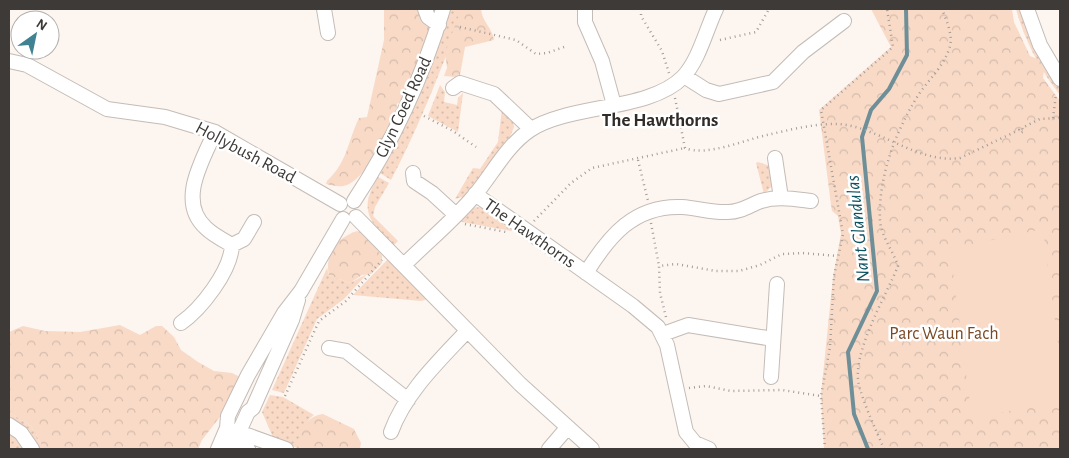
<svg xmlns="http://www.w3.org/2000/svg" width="1069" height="458" font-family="'Alegreya Sans',sans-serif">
	<defs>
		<pattern id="grass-dots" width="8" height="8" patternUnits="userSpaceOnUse" patternTransform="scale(1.25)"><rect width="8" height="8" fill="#f8dac7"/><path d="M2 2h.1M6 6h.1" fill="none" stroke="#d6bcac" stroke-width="1.8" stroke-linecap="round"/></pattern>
		<pattern id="forest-crowns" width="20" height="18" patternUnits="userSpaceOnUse" patternTransform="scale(1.25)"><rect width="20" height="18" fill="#f8dac7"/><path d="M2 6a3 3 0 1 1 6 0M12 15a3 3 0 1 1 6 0" fill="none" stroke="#d6bcac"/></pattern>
	</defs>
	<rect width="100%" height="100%" fill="#fdf5ef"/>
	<!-- grass -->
	<path fill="url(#grass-dots)" d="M451,9H464C442,67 420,125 391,180L380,173L422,88Z
		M1016,9H1022L1060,87V95C1040,70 1024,39 1016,9Z
		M440,85L445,92L444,102L457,105L458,98L463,93L458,132L428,116Z
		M502,109L513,121L514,127L508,142L463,199L462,197L455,199L473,168L480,169L498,142Z
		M758,162L770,166L773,185L764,194L756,163Z
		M378,177L389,183L375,207L373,216L398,241L393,246C369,221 358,210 378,177Z
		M482,207L514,230L511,231L457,221L470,208Z
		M390,257L428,299L421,301L353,295Z
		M327,268L329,275L350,283L367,274L344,299L317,319L284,393L272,390Z
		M270,395L283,397L314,415C304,422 297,437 301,449L272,439V435L262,412Z
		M9,412L31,426L44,449H9Z"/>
	<!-- forest -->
	<path fill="url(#forest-crowns)" d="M384,9H421L434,31L427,49L420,52V63L402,101L397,104C396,125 368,175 349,184C342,188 334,186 326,184L327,181C348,161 347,143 359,118L367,117L384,40Z
		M461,9H481C482,22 492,27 494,40L465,47L460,75L456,77L444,76L447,68L445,53Z
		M871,9H1012L1014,22L1030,56L1040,60L1044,70L1043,78L1060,101V449H824L821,394L833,277L841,234L838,216L832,211L831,205L819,110L891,47Z
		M357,231L364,233L375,242L378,251L382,255V263L371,274L362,275L350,283L329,275C324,254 338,237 357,231Z
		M120,325L140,335L156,326H162L174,337L181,350L198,362L214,371L232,373L240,377L226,409L202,440L198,449H44L31,426L9,412V332L23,326L45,331L80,332Z
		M323,414L354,429L361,443L360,448L301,449C295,433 306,416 323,414Z"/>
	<!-- pitch -->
	<path fill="#f8dac7" d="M1043,229L1060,359V400L972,419L950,249Z"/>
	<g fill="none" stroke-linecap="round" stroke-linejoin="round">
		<!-- stream -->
		<path stroke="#6f8f98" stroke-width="4" d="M868,449L854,414L848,352L877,291L862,137L871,110L889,89L907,55L906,9"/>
		<!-- minor casing -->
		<g stroke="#c4bcb7" stroke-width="16">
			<path id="minor" d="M324,9L328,33
				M425,9L428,17L439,25
				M585,9V22L602,61L614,105
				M1027,9L1040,45L1060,79
				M9,61L27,65L107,109L165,117L215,132L340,204
				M684,76L706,90L719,94L773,82L803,52L844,21
				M453,88L460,83L494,94L531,129
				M215,132C202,161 177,202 206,228C213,235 223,240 232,245
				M775,158L781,198
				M413,173L414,181L432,193L456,215
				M475,194L633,306L658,327L667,345L686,432L695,443L709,449
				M354,201C393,142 423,76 443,9
				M356,217L520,384L592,449
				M404,265C427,242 453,221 474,196C492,175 506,146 530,130C569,104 650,111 683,77C699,60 706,30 716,9
				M586,273C609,236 634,205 682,207C698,208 713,213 728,212C741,212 750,205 761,201C777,196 794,199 811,201
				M181,323C201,309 231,271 232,245L244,239L254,222
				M663,334L688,325L773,339
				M329,348L346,351L408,400
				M771,377L777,284
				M9,425L21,433L32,449
				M230,429L286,449
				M391,432C405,393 439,361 467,331
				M225,442L248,449
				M218,449L227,428L228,416L248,375L284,313L301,291L343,219
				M231,449L248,412L253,408L292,320L298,300
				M549,449L567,428"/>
		</g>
		<!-- path -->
		<path stroke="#a39d99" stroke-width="2.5" stroke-dasharray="1 4" stroke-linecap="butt" d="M641,9V16L662,51L669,73
			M460,27L516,40L536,54L547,53L567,46
			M720,40L756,32L769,9
			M675,98L685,148C706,157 744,140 767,135C789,130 816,123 839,124C879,127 918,164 960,158L1019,130L1021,133L1024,131L1022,128L1040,119L1060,118
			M424,116L453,131L476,147
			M1053,118L1056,94
			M638,160L648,201
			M534,221L571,183L592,168L685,148
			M651,223L659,266
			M465,224L506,232
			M666,317L660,293L659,266L676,264L716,271H739L760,265L782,254L802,253L838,256
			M689,388L706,386L731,391L782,390L821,396
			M285,396L319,321L346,301L382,260
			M825,449L821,396L830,347L834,276L843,234L821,110L893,47L887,9
			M884,449C876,430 864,405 859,385C851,354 886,296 898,266C893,250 881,237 880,220C878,177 896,130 919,94C930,78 945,65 950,46C953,34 946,20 942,9"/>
		<!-- minor -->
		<use href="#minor" stroke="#fff" stroke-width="14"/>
	</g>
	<g text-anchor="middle" stroke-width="5" stroke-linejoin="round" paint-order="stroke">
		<!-- street labels -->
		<g font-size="18" fill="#3d3a38" stroke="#fff">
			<text transform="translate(403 107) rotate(-65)" y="6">Glyn Coed Road</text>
			<text transform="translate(246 152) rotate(28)" y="6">Hollybush Road</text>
			<text transform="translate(530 233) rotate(35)" y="6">The Hawthorns</text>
		</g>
		<!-- park labels -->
		<g font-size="18" fill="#7a4925" stroke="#fff">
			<text x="944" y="339">Parc Waun Fach</text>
		</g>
		<!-- neighbourhood labels -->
		<g font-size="19" font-weight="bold" fill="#322c28" stroke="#fff">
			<text x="660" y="126">The Hawthorns</text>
		</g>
		<!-- water labels -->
		<g font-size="19" font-style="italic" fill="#0e5261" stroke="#fff">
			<text transform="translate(857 229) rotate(-96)" y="7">Nant Glandulas</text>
		</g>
	</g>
	<!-- border -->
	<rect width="1069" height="458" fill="none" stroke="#3d3a38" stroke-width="20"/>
	<!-- north arrow -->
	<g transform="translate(35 35) rotate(33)"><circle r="24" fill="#ffffff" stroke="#b1b0af"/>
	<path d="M0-4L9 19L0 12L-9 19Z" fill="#408293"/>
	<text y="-8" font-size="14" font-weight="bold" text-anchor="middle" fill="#3d3a38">N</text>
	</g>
</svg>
